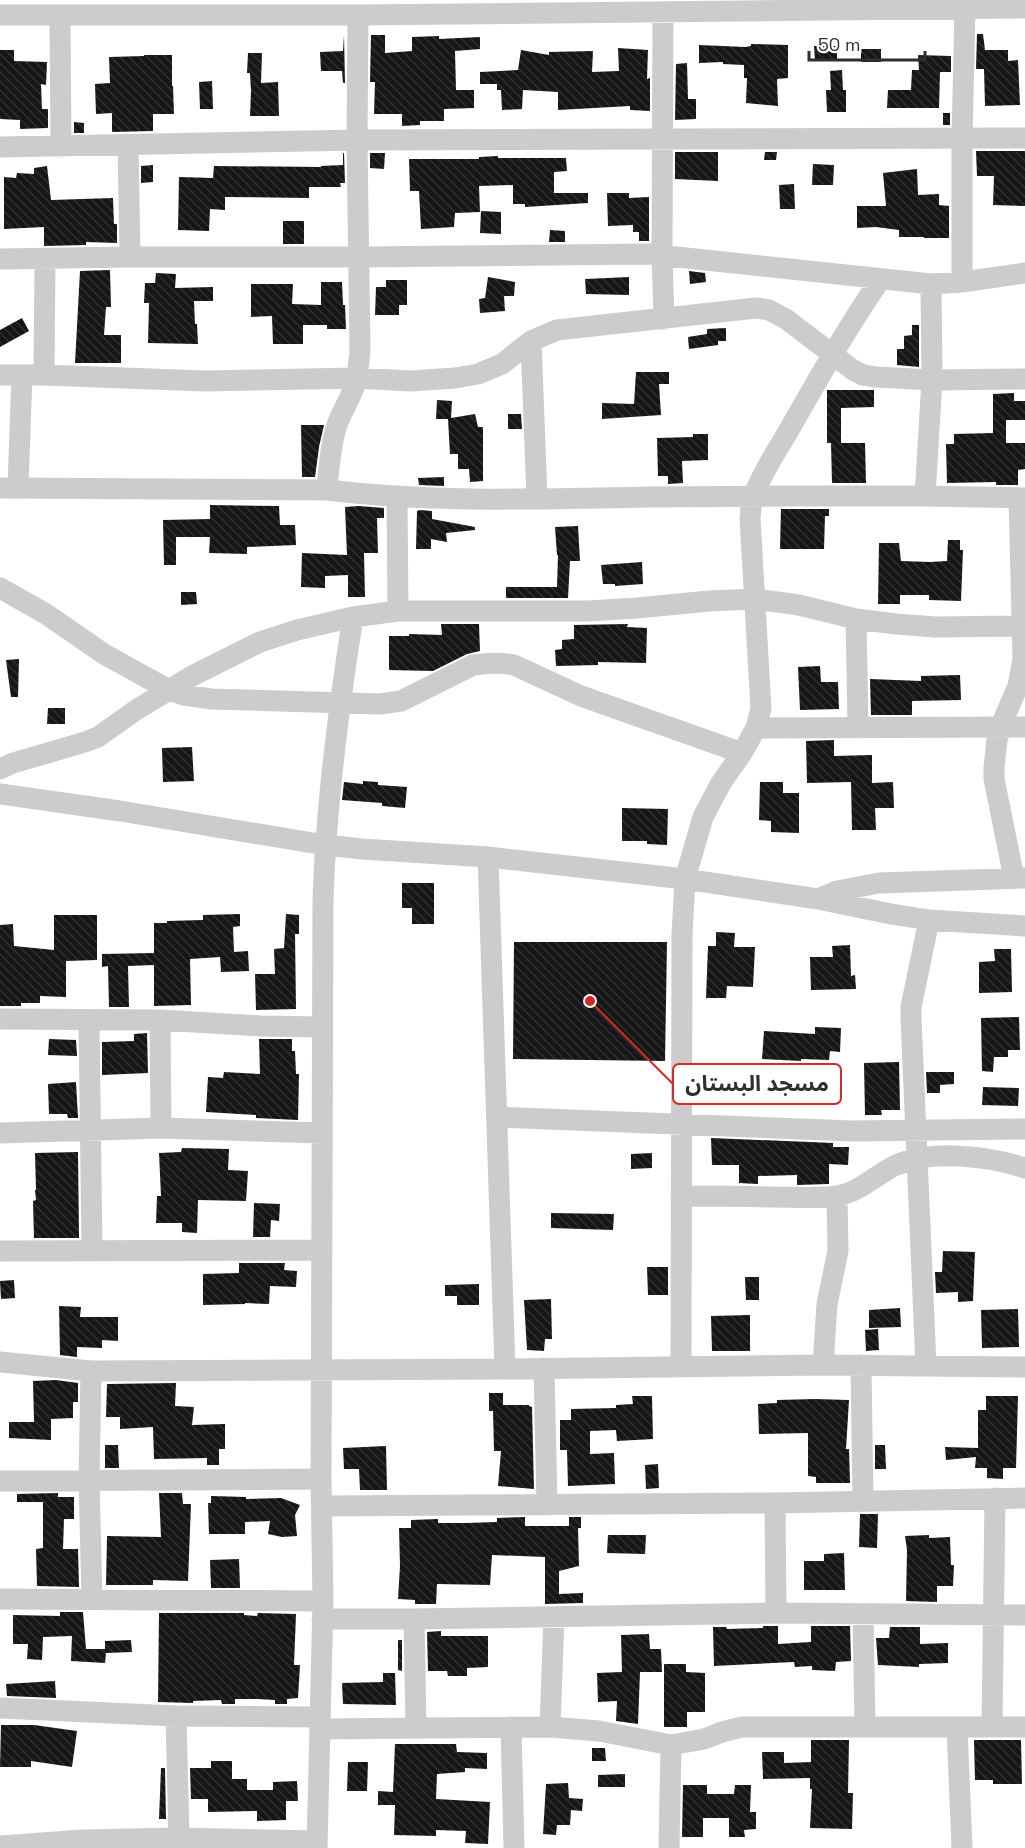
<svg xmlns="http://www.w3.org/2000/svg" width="1025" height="1848" font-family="'Space Grotesk','Noto Sans Arabic',sans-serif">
	<defs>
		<pattern id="building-back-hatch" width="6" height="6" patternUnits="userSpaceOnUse" patternTransform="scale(1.5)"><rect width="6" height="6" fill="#161616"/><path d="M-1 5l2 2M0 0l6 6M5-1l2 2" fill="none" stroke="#303030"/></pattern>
	</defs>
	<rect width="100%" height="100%" fill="#fff"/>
	<!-- building -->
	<path fill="url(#building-back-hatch)" d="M977,34H983L985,50H1008V61L1018,60L1020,105L985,106L984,69H976Z
		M344,35L345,83H343L342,71H321L320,52L343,51Z
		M371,35H385V53L412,51V37L439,36V39L480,37V49L455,51L456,90H474V108L444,109V121H420V125L402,126V114H374L375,82H370Z
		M751,44L788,45V78L777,79L778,106L746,103L747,78H744V65L723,64V62L699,63V45L745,47L751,46Z
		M814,46H837V60H815Z
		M618,48L648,50L647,79L650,78V111L630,110V106L558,110V92L523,90L522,109L502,110L501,90H497V84H480V72L518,70L521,50L549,55V52L593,51L592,72L619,71Z
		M861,49H881V62H861Z
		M0,50H14V61L47,62L46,85L41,84L42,109H48V128L20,129V120L0,119Z
		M248,53H262L261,83L278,82L279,116H250L251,91L250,73H247Z
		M144,55H172V86H173L174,114H153V131L112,132V113L96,114L95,84L110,83L109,57L144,56Z
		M918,55L951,56V72H940L939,108H887L888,90H911L912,70H919Z
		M687,63L688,99H696V119L675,120L676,64Z
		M842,70L843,90H846V112H827L826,90H831L830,71Z
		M212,81L213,109H200L199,82Z
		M943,113H950V125H943Z
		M74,122L84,123V133H74Z
		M976,151H1025V206L993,205L994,176H977Z
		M675,152H718V181L675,179Z
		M765,152H777L776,160H764Z
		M343,153H344L345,183H340L341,187H309V198L225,197V210L210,209L209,231L178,230L179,177L213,178L214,166L321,167V166L343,165Z
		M370,153H385L384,169L370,168Z
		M498,156V158H566L567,171L554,172V193H588V203L525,207V204H513V185L479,186L480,212L455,213L454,227L421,229L419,191H410L409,159H479V157Z
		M813,164L834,165L833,185H812Z
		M153,165V182L141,183V166Z
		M47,166L51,200L113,198L114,224H117V243L86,242V245L44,246V227L4,229V177L16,178L17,173L34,174V168Z
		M917,169L918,195L939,194V205L949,206V238H924V237H899V230L876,227L857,228V206H886L883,173Z
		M794,184L795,209H780L779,185Z
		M607,193H629V198L649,197V241H639V232H633V225L608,226Z
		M481,211L501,212V234L480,233Z
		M283,221H304V244H283Z
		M550,230L565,231V242H549Z
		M110,270L111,307H106L104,335H121V363H75L80,271Z
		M689,271L705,273L706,282L690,284Z
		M156,273L176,274L175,288L213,287V301H194L195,324H197L198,344L148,343L149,303H144L145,283H155Z
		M488,277L515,282L514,296H504L505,311L480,313L479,299L485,298Z
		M629,277V295L586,294L585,279Z
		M386,280H407V305H399V315H375L376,287H386Z
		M321,282H342L343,305H345L346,329H327V325H303V344H273L272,316L251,317V284H293L292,304L321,305Z
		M22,318L29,331L0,347V330Z
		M912,325H919V367L897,365V349H904V336L912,335Z
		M726,328V341H718V345L689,349L688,337L707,334V329Z
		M636,372H669V384H659L661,415L602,419V403L634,404Z
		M827,390H874V407L841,408V443H827Z
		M1014,393V401H1025V420H1006V443H1025V469L1018,470V485H996V482L947,483L946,444H954V434L993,433V394Z
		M437,400L452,401L451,418L475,414L478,427H483V481L470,482L469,469H458V454H450L448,419H436Z
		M508,414H521L522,429H508Z
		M301,425H324L319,447L315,477H302Z
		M693,434H708V460L682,461L683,483L668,484V476H658L657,438L693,437Z
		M831,443H865L866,483H832Z
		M444,477V486L419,485L418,478Z
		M210,505L279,506L280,525H295L296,545L247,547V554L209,553L210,537H176V565H164L163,520L210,519Z
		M359,506L384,508V518H377L378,553H364L365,597H348V575L325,576V588L301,587L302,553L347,555L345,507Z
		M781,509H829V516H825L824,549H780Z
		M420,510L432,511V519L475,527V530L446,533L447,542L431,539V549H416L417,511Z
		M578,526L580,561H570L568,598H506V587H557L558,555H557L555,527Z
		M948,540H960V550H963L961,601L929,600V595H900V604H878L879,543H899L901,561L930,562L947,561Z
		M642,562L643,584L615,586V584H603L601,565Z
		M181,592H196L197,604L181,605Z
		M441,624H479L480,651L467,654L433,671L389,670V636H409V634L442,635Z
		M628,624L627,627L647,628L646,663L598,662V665L556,666L555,650L562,649V640L574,639V625Z
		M19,659L18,697H11L6,660Z
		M820,666L821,682H838L839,709L800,710L798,667Z
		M960,675L961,700L912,701V715H871L870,679L921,681V676Z
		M48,708H65V724H47Z
		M834,740V756L872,755V783L893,782L894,808H875L876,830H852L851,782L807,783L806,741Z
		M192,747L194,781L163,782L162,748Z
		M363,781L378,782V785L407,787L405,808L382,806V803L342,800L344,782L363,784Z
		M760,782H783V793H799V833L771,832V821L759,820Z
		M622,808L668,809L667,845L647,844V841H622Z
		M402,883H434V924H412V908H402Z
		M240,914V926L233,927L234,952L248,951L249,971L221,972L220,957L190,959L191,1005L154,1006V965L128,966L129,1007H109L108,966L102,967V954L154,953V923H167V921L203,920V915Z
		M286,914L299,915V934H295L296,1009L256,1010L255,974H275L274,949L284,948Z
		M54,915H97V960L66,961V997L40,996V1003H21V1006H0V925L13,924L14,946L54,950Z
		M716,932L735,933L734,947H755L753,987L727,986L726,998H706L708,946H716Z
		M514,942H667L665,1061L513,1059Z
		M850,945L851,976L855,975L856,989L811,990L810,957H833L832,946Z
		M994,949H1011L1012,992L979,993V962L995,961Z
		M1019,1017L1020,1050H1008V1057H994L993,1072L982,1071L981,1018Z
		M815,1027L841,1028L840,1052L830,1051L829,1060L801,1059V1061L762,1059L764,1031L815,1034Z
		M147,1033L148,1073L102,1075V1042L134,1041V1034Z
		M49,1039L76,1040L77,1056L48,1055Z
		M259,1039H292V1051H295L296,1074H299L298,1120L256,1118V1115L206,1112L208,1077L223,1078L224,1072L260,1074Z
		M899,1062L900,1110H881L882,1115H865L864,1063Z
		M926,1072H954V1084L940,1085V1093H927Z
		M76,1082L78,1118H68L67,1114H49L48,1084Z
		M983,1087L1019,1088L1018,1106L982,1105Z
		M711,1138L833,1143V1147H849L848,1165L829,1164V1184L797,1185V1175L758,1176V1184L739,1183V1165H712Z
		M182,1148L229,1149L228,1170L248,1171L246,1201L198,1200L197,1233L182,1232V1223H156L157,1196H161L159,1153L181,1152Z
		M78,1152L79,1238H34L33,1201L36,1200L35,1190H36L35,1153Z
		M652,1153V1168L631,1169V1154Z
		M254,1203L280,1204L279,1221L271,1220L270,1237H253Z
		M551,1213L614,1214L613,1230L551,1228Z
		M943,1251L975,1252L973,1301L958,1302V1292L936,1293L935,1272H942Z
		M239,1263H285L284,1270L297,1271L296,1287L270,1286L269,1304L245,1303V1304L203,1305V1274L239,1273Z
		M647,1267H668V1295H648Z
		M745,1277H759V1300H746Z
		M14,1280L15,1298L1,1299L0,1281Z
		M479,1284V1305H457V1296H445V1285Z
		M551,1299L552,1339H545L544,1351L527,1350L524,1300Z
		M59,1306L81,1307L80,1317H118V1341L102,1340V1348L77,1347V1357L60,1355Z
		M900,1308L901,1327L869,1328V1310Z
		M1018,1309L1019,1347L982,1348L981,1310Z
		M750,1315V1351H712L711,1316Z
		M878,1329L879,1350L866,1351L865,1330Z
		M56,1380L78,1383V1402H73V1418L51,1419V1440L9,1438V1422H34L33,1381Z
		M176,1383L175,1406L194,1407L192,1425L225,1424V1449H219V1465H207V1458L154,1459L153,1427L120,1429V1417H106L107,1384Z
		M489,1393H503V1405H529V1406L532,1407L534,1489L498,1486L501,1451H494L493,1411H489Z
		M632,1396H652L653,1439L617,1441L616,1430L590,1431V1454L614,1453L615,1484L568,1486L567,1450H560V1420H571V1409L616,1408V1405L633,1404Z
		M986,1396H1018L1016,1468H1003V1479L987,1478V1468H975L976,1457L946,1460L945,1447L978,1448V1410H986Z
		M815,1399L849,1400L846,1449H849L850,1483H816V1477L808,1476V1433L759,1434L758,1404L777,1403V1400Z
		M105,1445H118L119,1468H105Z
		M875,1445H885L886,1469H875Z
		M386,1446L387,1490H360L359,1469H344L343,1448Z
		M658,1464L659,1488L646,1489L645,1465Z
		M58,1493V1497H74V1519H64L63,1549H78L79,1587L37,1586L36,1549L43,1548V1502H17V1494Z
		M159,1493H182L183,1504H191L188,1581L153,1580V1585H106L107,1536L161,1537Z
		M211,1496L246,1497V1499L281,1498L300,1505L295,1515L297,1536L282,1537L268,1534L270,1521L245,1522V1534H209L208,1503H211Z
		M860,1514H878L877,1548L859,1547Z
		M525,1517V1526H569V1517H581V1528H578L579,1566L559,1571V1594L583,1593V1603L545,1604V1557L492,1555L490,1585L437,1584L436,1604H415V1600L398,1599L400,1566L399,1528H411V1520L438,1519V1523H466L497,1522V1518Z
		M608,1535H646L645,1554L607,1553Z
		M929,1535V1538L950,1537L951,1565H954L953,1586H937V1602L906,1601L907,1550L905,1536Z
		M844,1553L845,1590H804V1561H824V1554Z
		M239,1559L240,1588H211L210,1560Z
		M60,1612H83L86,1649H105V1641L131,1640L132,1652L106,1653L105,1663L71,1661L72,1636L43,1637L42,1660L27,1659L28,1644H13V1615L60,1616Z
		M159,1613H244V1615L257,1616L258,1613L296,1614L294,1665H300L298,1698L287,1699V1704H275V1700L258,1699H235V1704H222L221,1700L193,1701V1703L158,1702Z
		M763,1626H778V1644L811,1642V1626H850L851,1661L836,1662L835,1671L812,1670V1666L795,1667L794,1662L714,1666L713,1627H726L727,1629L763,1628Z
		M890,1627H920V1644L948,1643V1663L919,1664V1667L878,1665L876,1638H889Z
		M441,1631V1636H488V1667L467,1668V1676H448L447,1671H428L427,1632Z
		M649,1634L650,1649H661L662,1672H640L638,1724L616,1721L617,1701L598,1702L597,1673L622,1672L621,1635Z
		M398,1640H402V1671L398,1670Z
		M664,1664H686V1672L705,1673V1712H687V1727H664Z
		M383,1673H395L396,1705L343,1704L342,1683L383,1682Z
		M55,1681L56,1698L7,1696L6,1684Z
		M1,1725H34L77,1731L72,1767L31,1761V1767H0Z
		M811,1740H849L848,1793H853L852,1829L810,1828L812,1789H810V1778L763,1779L762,1752H784V1763L811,1762Z
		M974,1740H1021L1022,1784H993V1780H975Z
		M395,1744H456L457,1752L487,1753V1769L465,1768V1772L437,1774L436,1799L490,1802L488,1844L465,1843L466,1831L436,1830V1836L394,1835L395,1805H378V1791L393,1792Z
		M592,1748H605L606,1761H592Z
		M211,1761H232V1779H247V1790H273V1782L297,1781L298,1801H286V1820L257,1821V1811L208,1812V1799H191L190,1768H211Z
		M348,1762H368L367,1791H347Z
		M161,1768H165L166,1819H159Z
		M625,1774V1787H598V1775Z
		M568,1783L569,1798L583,1799L582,1811L571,1810L570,1825H557L556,1835L543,1834L546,1784Z
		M683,1785H707V1794H734L735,1785H751L750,1812H756V1829L744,1830L745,1837H729V1818H703V1837H682Z"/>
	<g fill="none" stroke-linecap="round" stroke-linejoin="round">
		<!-- minor -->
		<path stroke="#ccc" stroke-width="21" d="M663,13L662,255L664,319
			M0,15H358L1025,8
			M60,16L61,147
			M128,146L130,257
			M0,147L357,140L1025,138
			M0,259L130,257H360L649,254L931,284L962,282L1025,273
			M962,282V139L965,9
			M931,284L932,380L925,496L1025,498
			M531,341L537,499
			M0,375H44L204,381L357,378L360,351L357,140L358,15
			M44,375L45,259
			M18,487L22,375
			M0,488L327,490C329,469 330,446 337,425C343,408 353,395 357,378L410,381L455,378L478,374L502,364L531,341L557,330L756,308L769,310L786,319L853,370L863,375L876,377L932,380L1025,379
			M327,490C434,503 543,499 650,497C742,496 833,496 925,496
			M397,496L398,611
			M0,588L46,614L104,654L169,690L184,695L211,699L380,704L401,701L473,665C488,663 500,662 514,665L581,696L742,753
			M856,619L858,726
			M756,728L1025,727
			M0,769L13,763L85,742L98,737L136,710L192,676L260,642L297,630L353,617
			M0,794L120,811L325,845L362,849L488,857L685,879L818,899L891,914L929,920L1025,926
			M488,857L505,1369
			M1014,878L994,779V767L997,740L1005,716L1018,686L1023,659L1019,498
			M818,899L837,891L879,883L1025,878
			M0,1019L160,1020L261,1026L322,1027
			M89,1020L92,1251
			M160,1020L161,1128
			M497,1117L852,1131L1025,1129
			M0,1133L161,1128L322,1133
			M681,1196C712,1196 743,1196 773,1197C794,1197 817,1199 837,1196C859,1192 875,1176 894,1166C930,1149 988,1156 1025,1168
			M0,1251L322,1250
			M0,1362L91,1371L505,1369L823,1365L1025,1367
			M823,1365L827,1304L838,1251L837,1196
			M861,1365L863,1500
			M681,1366L682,935L685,879L703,817L721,783L742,753L756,728L761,709L750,518C751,510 751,502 754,495C762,472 777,451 789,430C818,379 847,328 880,280
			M926,1366L911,1018V1007L929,920
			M544,1368L547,1505
			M91,1371L89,1480L92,1599
			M0,1481L321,1479
			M775,1503L776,1613L1025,1615
			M322,1506L775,1503L1025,1498
			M0,1599L323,1601
			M863,1614L865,1726
			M322,1619H414L416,1727
			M414,1619L776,1613
			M0,1708L176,1716L320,1717
			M176,1716L179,1838
			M511,1727L514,1848
			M550,1727L554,1617
			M957,1727L962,1848
			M992,1727L995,1498
			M320,1729L550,1727L599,1731L671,1745
			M0,1846L82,1840L179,1838L317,1841
			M317,1848L323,1601L321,1479L323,900C326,805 338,711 353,617L398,611H588L637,608L709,601L755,599L799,605L856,619L896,624L935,627L1025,626
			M669,1848L671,1745L704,1739L722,1732L742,1727H1025"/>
	</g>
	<!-- callouts -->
	<path fill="none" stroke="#d62828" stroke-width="2" d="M590 1001L673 1084"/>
	<circle fill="#d62828" stroke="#fff" stroke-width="2" cx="590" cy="1001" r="6"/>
	<rect fill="#fff" stroke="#d62828" stroke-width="2" x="673" y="1064" width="168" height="40" rx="6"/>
	<g font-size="22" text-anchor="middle" font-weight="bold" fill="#2f2f2f">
		<text x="757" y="1091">مسجد البستان</text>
	</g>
	<!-- scale -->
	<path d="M809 51v9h116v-9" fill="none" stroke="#2f2f2f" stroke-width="3"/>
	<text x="818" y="51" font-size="18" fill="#2f2f2f" stroke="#ffffff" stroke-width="4.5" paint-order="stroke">50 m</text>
</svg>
